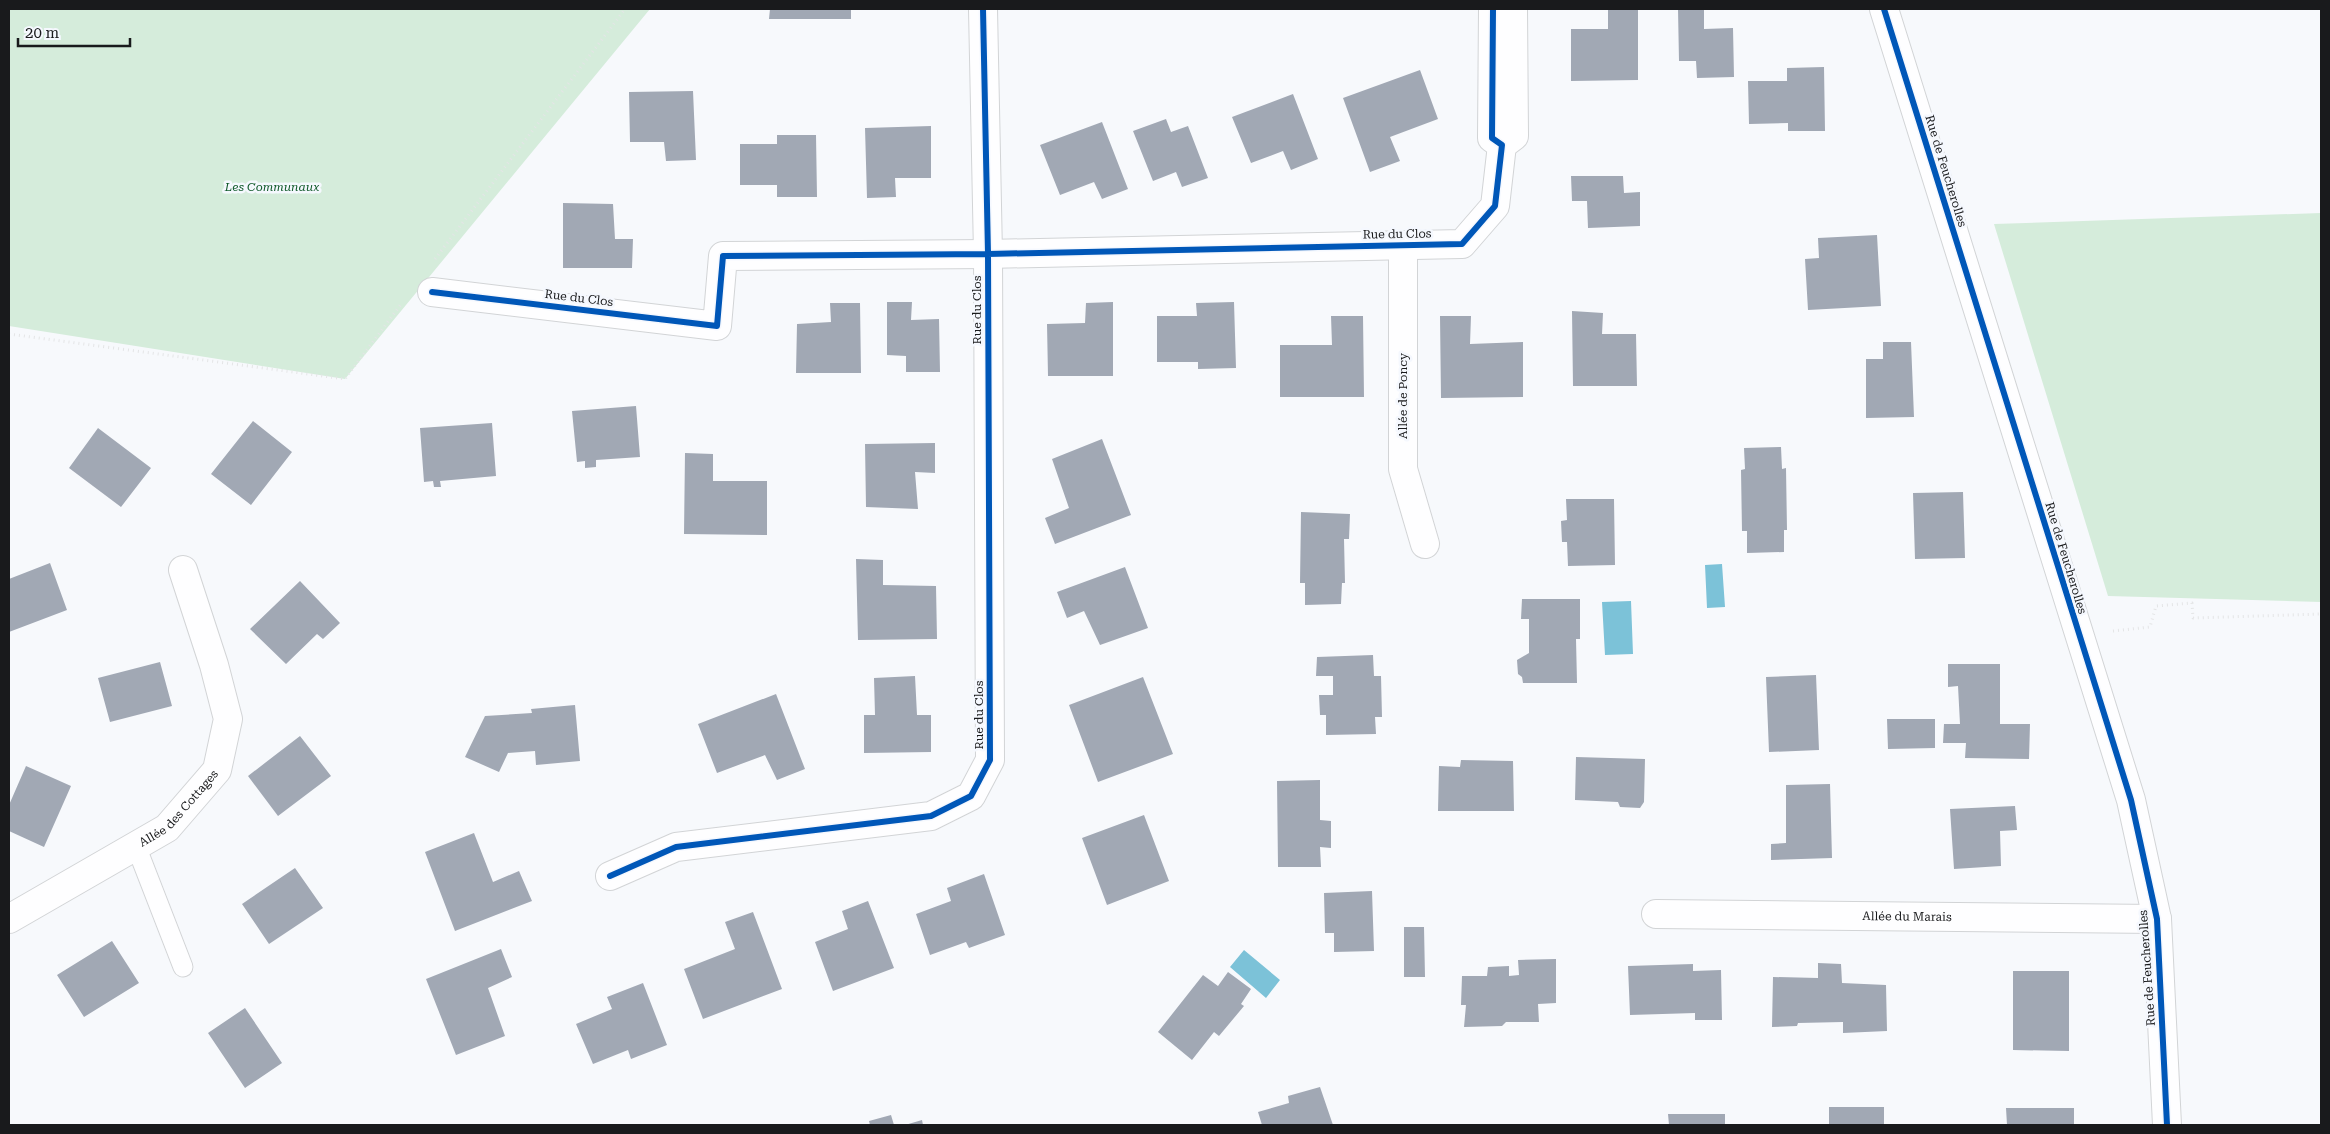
<svg xmlns="http://www.w3.org/2000/svg" width="2330" height="1134" font-family="'Roboto Serif',serif">
	<rect width="100%" height="100%" fill="#f7f9fc"/>
	<!-- green -->
	<path fill="#d5ecdb" d="M9,9H650L345,379L9,326Z
		M2321,213V602L2108,596L1994,224Z"/>
	<!-- water -->
	<path fill="#7cc2d8" d="M1722,564L1725,607L1707,608L1705,565Z
		M1631,601L1633,654L1605,655L1602,602Z
		M1244,950L1280,980L1266,998L1230,967Z"/>
	<!-- building -->
	<path fill="#a1a8b4" d="M770,9H851V19H769Z
		M1678,9H1704V29L1733,28L1734,77L1697,78L1696,61H1679Z
		M1608,10H1638V80L1571,81V29H1608Z
		M1824,67L1825,131H1788V123L1749,124L1748,81H1787V68Z
		M1420,70L1438,119L1390,137L1400,161L1370,172L1343,98Z
		M693,91L696,160L666,161L664,142H630L629,92Z
		M1293,94L1318,159L1291,170L1283,151L1251,163L1232,117Z
		M1166,119L1171,132L1188,126L1208,178L1182,187L1176,172L1153,181L1133,131Z
		M1102,122L1128,189L1102,199L1094,182L1060,195L1040,145Z
		M931,126V178H895L896,197L867,198L865,128Z
		M777,135H816L817,197H777V185H740V144H777Z
		M1571,176H1623L1624,193L1640,192V226L1588,228L1587,201H1572Z
		M563,203L613,204L615,239H633L632,268H563Z
		M1877,235L1881,306L1808,310L1805,259L1819,258L1818,238Z
		M887,302H912L911,320L939,319L940,372H906V356L887,355Z
		M1113,302V376H1048L1047,324L1085,323L1086,303Z
		M1234,302L1236,368L1198,369V362H1157V316H1197L1196,303Z
		M830,303H860L861,373H796L797,324L831,322Z
		M1572,311L1603,313L1602,334H1636L1637,386H1573Z
		M1331,316H1363L1364,397H1280V345H1332Z
		M1440,316H1471L1470,344L1523,342V397L1441,398Z
		M1883,342H1911L1914,417L1866,418V359H1883Z
		M636,406L640,457L596,460V467L585,468V461L577,462L572,411Z
		M253,421L292,452L251,505L211,474Z
		M492,423L496,476L440,481L441,487H434L433,481L424,482L420,428Z
		M98,428L151,468L121,507L69,468Z
		M1102,439L1131,515L1055,544L1045,518L1069,508L1052,459Z
		M935,443V473L915,472L918,509L866,507L865,444Z
		M1781,447L1782,469L1786,468L1787,530H1784V552L1747,553V531H1742L1741,470L1745,469L1744,448Z
		M685,453L713,454V481H767V535L684,534Z
		M1963,492L1965,558L1915,559L1913,493Z
		M1566,499H1614L1615,565L1568,566L1567,542H1562L1561,521L1567,520Z
		M1301,512L1350,514L1349,539H1344L1345,583H1342L1341,604L1305,605V583H1300Z
		M856,559L883,560V585L936,586L937,639L858,640Z
		M50,563L67,610L9,632V579Z
		M1125,567L1148,628L1100,645L1084,611L1067,618L1057,592Z
		M300,581L340,623L323,639L317,634L286,664L250,629Z
		M1522,599H1580V639H1576L1577,683H1523L1522,677L1518,674L1517,660L1529,653V619H1521Z
		M1373,655L1374,676H1381L1382,717H1375L1376,734L1326,735V715H1320L1319,695H1333V676H1316L1317,657Z
		M160,662L172,706L110,722L98,678Z
		M1948,664H2000V724H2030L2029,759L1965,758L1966,743H1943L1944,724H1960L1958,686L1948,687Z
		M1816,675L1819,750L1769,752L1766,677Z
		M915,676L917,715H931V752L864,753V715H875L874,678Z
		M1143,677L1173,754L1098,782L1069,705Z
		M776,694L805,769L777,780L765,755L717,773L698,724Z
		M575,705L580,761L536,765L535,751L508,753L499,772L465,757L485,716L532,713L531,709Z
		M1887,719H1935V748L1888,749Z
		M300,736L331,776L278,816L248,776Z
		M1576,757L1645,759L1644,802L1640,808L1620,807L1618,802L1575,800Z
		M1461,760L1513,761L1514,811H1438L1439,766L1460,767Z
		M26,766L71,786L44,847L9,831V805Z
		M1320,780V820L1331,821V848L1320,847L1321,867H1278L1277,781Z
		M1830,784L1832,858L1771,860V844L1786,843V785Z
		M2015,806L2017,830L2000,831L2001,866L1954,869L1950,809Z
		M1144,815L1169,881L1107,905L1082,838Z
		M474,833L493,882L519,871L532,901L455,931L425,852Z
		M295,868L323,908L269,944L242,904Z
		M984,874L1005,935L969,948L966,942L930,955L916,914L951,901L947,888Z
		M1372,891L1374,951L1334,952V933H1325L1324,893Z
		M868,901L894,968L833,991L815,942L848,929L842,911Z
		M753,912L782,989L703,1019L684,969L735,949L725,922Z
		M1404,927H1424L1425,977H1404Z
		M112,941L139,983L84,1017L57,975Z
		M501,949L512,977L488,988L505,1036L456,1055L426,979Z
		M1556,959V1003L1538,1004L1539,1022H1506L1502,1026L1464,1027L1466,1005H1461L1462,976H1487L1488,967L1509,966V976L1519,975L1518,960Z
		M1818,963L1841,964L1842,983L1886,985L1887,1031L1843,1033V1022L1798,1023L1797,1026L1772,1027L1773,977L1818,978Z
		M1693,964V971L1721,970L1722,1020H1695V1013L1630,1015L1628,966Z
		M2013,971H2069V1051L2013,1050Z
		M1228,972L1251,989L1241,1004L1244,1006L1219,1036L1214,1032L1192,1060L1158,1032L1203,975L1218,986Z
		M643,983L667,1045L631,1059L628,1050L593,1064L576,1024L612,1009L607,997Z
		M245,1008L282,1063L245,1088L208,1033Z
		M1320,1087L1333,1125H1262L1258,1112L1289,1103L1288,1096Z
		M1829,1107H1884V1125H1829Z
		M2006,1108H2074V1125H2007Z
		M1668,1114H1725V1125H1669Z
		M891,1115L894,1125H870L869,1121Z
		M922,1120L923,1125H905Z"/>
	<g fill="none" stroke-linecap="round" stroke-linejoin="round">
		<!-- service casing -->
		<g stroke="#d2d4d6" stroke-width="21">
			<path id="service" d="M136,846L183,967"/>
		</g>
		<!-- minor casing -->
		<g stroke="#d2d4d6" stroke-width="30">
			<g id="minor">
				<path d="M1502,145L1514,136L1513,9"/>
				<path d="M1403,245V469L1425,544"/>
				<path d="M432,292L717,326L723,256L988,254L1462,244L1495,206L1502,145L1492,138L1493,9"/>
				<path d="M610,876L676,847L931,816L971,796L990,760L988,254L983,9"/>
				<path id="s1" d="M1656,914L2157,919"/>
				<path id="s2" d="M9,919L167,828L217,770L228,719L214,665L183,570"/>
			</g>
		</g>
		<!-- tertiary casing -->
		<g stroke="#d2d4d6" stroke-width="30">
			<path id="tertiary" d="M1884,9L2131,800L2157,919L2167,1125"/>
		</g>
		<!-- path -->
		<path stroke="#e4e5e6" stroke-width="3" stroke-dasharray="1 4" stroke-linecap="butt" d="M435,259L625,9
			M9,334L345,379L401,304
			M2113,631L2150,627L2156,606L2192,603L2193,618L2321,614"/>
		<!-- service -->
		<use href="#service" stroke="#fefeff" stroke-width="19"/>
		<!-- minor -->
		<use href="#minor" stroke="#fefeff" stroke-width="28"/>
		<!-- tertiary -->
		<use href="#tertiary" stroke="#fefeff" stroke-width="28"/>
		<!-- cycleway casing -->
		<g stroke="#f5f8fe" stroke-width="9">
			<path id="cycleway" d="M1884,9L2131,800L2157,919L2167,1125
				M432,292L717,326L723,256L988,254L1462,244L1495,206L1502,145L1492,138L1493,9
				M610,876L676,847L931,816L971,796L990,760L988,254L983,9"/>
		</g>
		<!-- cycleway -->
		<use href="#cycleway" stroke="#0057b8" stroke-width="6"/>
	</g>
	<g text-anchor="middle" stroke-width="5" stroke-linejoin="round" paint-order="stroke">
		<!-- street labels -->
		<g font-size="12" fill="#191a1c" stroke="#f5f8fe">
			<text transform="translate(1946 171) rotate(73)" y="4">Rue de Feucherolles</text>
			<text transform="translate(1397 234) rotate(-1)" y="4">Rue du Clos</text>
			<text transform="translate(579 298) rotate(7)" y="4">Rue du Clos</text>
			<text transform="translate(977 310) rotate(-90)" y="4">Rue du Clos</text>
			<text transform="translate(1403 396) rotate(-90)" y="4">Allée de Poncy</text>
			<text transform="translate(2066 558) rotate(73)" y="4">Rue de Feucherolles</text>
			<text transform="translate(979 715) rotate(-90)" y="4">Rue du Clos</text>
			<text dy="4" stroke="none"><textPath href="#s2" startOffset="204">Allée des Cottages</textPath></text>
			<text dy="4" stroke="none"><textPath href="#s1" startOffset="251">Allée du Marais</textPath></text>
			<text transform="translate(2147 968) rotate(-94)" y="4">Rue de Feucherolles</text>
		</g>
		<!-- park labels -->
		<g font-size="12" font-style="italic" fill="#105a2a" stroke="#f5f8fe">
			<text x="272" y="191">Les Communaux</text>
		</g>
	</g>
	<!-- border -->
	<rect width="2330" height="1134" fill="none" stroke="#191a1c" stroke-width="20"/>
	<!-- scale -->
	<path d="M18 38v8h112v-8" fill="none" stroke="#191a1c" stroke-width="2.5"/>
	<text x="25" y="38" font-size="15" fill="#191a1c" stroke="#f5f8fe" stroke-width="4" paint-order="stroke">20 m</text>
</svg>
